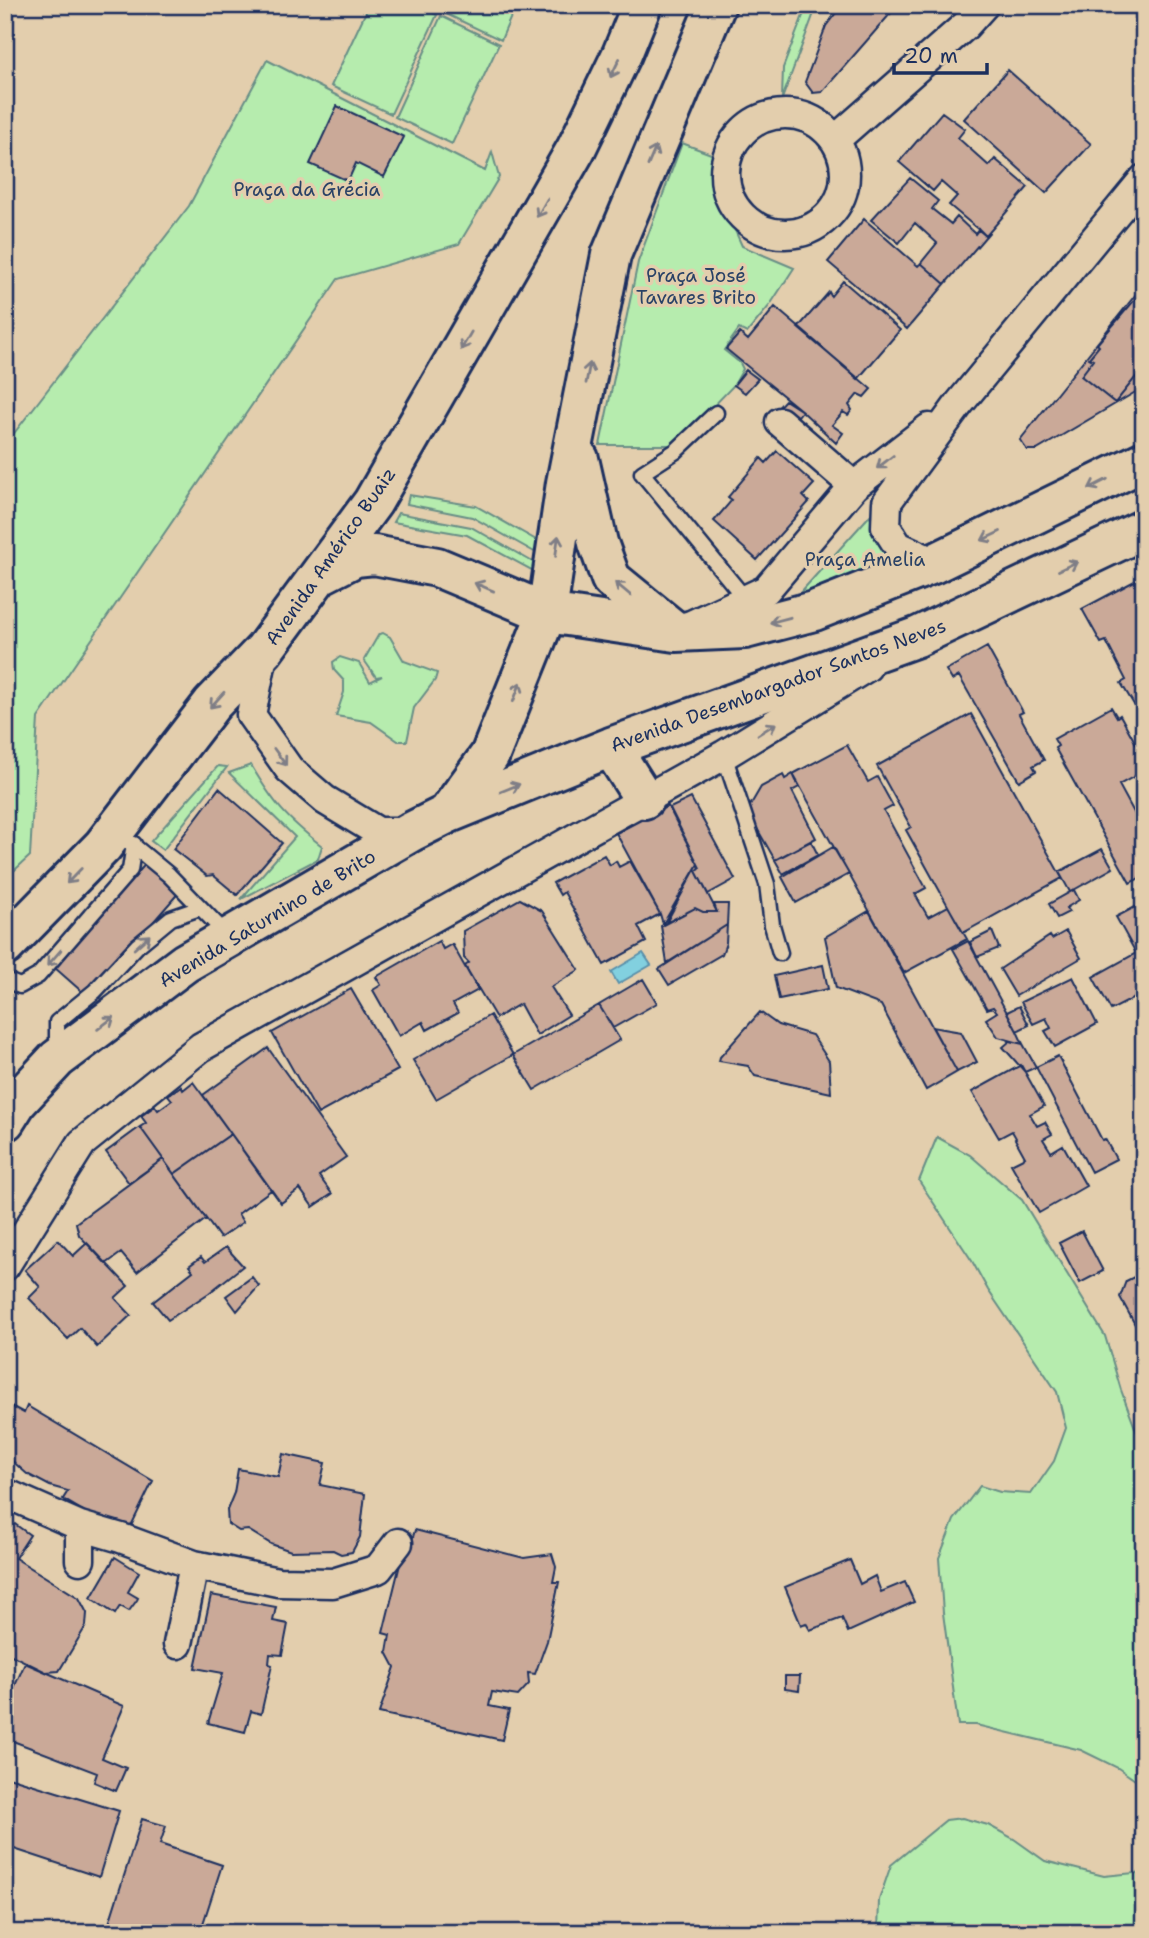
<svg xmlns="http://www.w3.org/2000/svg" width="1149" height="1938" font-family="'Shantell Sans',sans-serif">
	<rect width="100%" height="100%" fill="#e3cead"/>
	<filter id="ink" filterUnits="userSpaceOnUse"><feTurbulence type="fractalNoise" baseFrequency=".0143" numOctaves="2"/><feDisplacementMap in="SourceGraphic" scale="14" xChannelSelector="R" yChannelSelector="G"/><feConvolveMatrix kernelMatrix="1 2 1 2 8 2 1 2 1" color-interpolation-filters="sRGB"/></filter>
	<g filter="url(#ink)">
		<!-- green -->
		<path fill="#b6ecae" stroke="#688e86" stroke-width="2" d="M369,5H417L437,15L391,114L331,86Z
			M446,5H516L501,40L442,12Z
			M807,5H817L782,99L783,68Z
			M441,16L499,44L452,144L395,117Z
			M267,60L485,171L492,152L499,177L459,244L338,279L38,718L30,856L5,879V445L189,206Z
			M682,143L719,157L716,188L742,246L794,268L770,305L747,333L739,329L724,350L740,363L743,369L734,385L676,445H600L638,262Z
			M409,495L476,506L545,545L538,554L472,517L407,504Z
			M882,502L925,567L781,614Z
			M398,513L471,527L538,565L539,574L467,535L393,522Z
			M383,633L390,637L404,661L437,673L435,680L414,708L407,741H398L371,722L336,716L344,692V681L334,670L333,662L340,657L359,663L370,682L382,676L376,677L364,660L379,634Z
			M251,765C274,804 286,818 322,846L318,859L241,899L295,837L229,773Z
			M218,766L227,767L163,850L151,841Z
			M937,1137L970,1155L1022,1200L1105,1336L1121,1390L1144,1452V1786L1118,1768L1081,1750L976,1725H958L943,1613L939,1558L954,1520L980,1486L1000,1492L1031,1494L1054,1461L1066,1428L1057,1392L988,1290L972,1261L919,1181Z
			M962,1818L988,1825L1014,1839L1045,1861L1104,1876L1144,1872V1933H878L879,1900L891,1865L946,1820Z"/>
		<!-- water -->
		<path fill="#82d0df" stroke="#5990ab" stroke-width="2" d="M643,953L651,965L618,984L611,972Z"/>
		<!-- building -->
		<path fill="#caa998" stroke="#1b2f5e" stroke-width="2" d="M842,5H898L822,92L813,93L805,82L826,26Z
			M1008,70L1091,144L1046,193L964,119Z
			M337,106L404,137L384,177L356,163L348,181L310,164Z
			M942,112L965,129L958,138L989,166L995,159L1028,187L986,236L949,205L957,196L941,182L933,191L899,162Z
			M910,178L938,201L932,209L951,224L957,217L975,234L979,229L986,236L945,284L921,263L937,243L915,223L899,243L871,220Z
			M864,219L918,266L921,263L945,284L907,329L828,262Z
			M843,281L900,330L858,379L798,328L829,292L831,296Z
			M1144,284V387L1037,450H1027L1020,440Z
			M1144,289V367L1115,403L1081,376L1093,360L1089,358L1099,346L1097,344Z
			M775,307L871,389L864,397L858,394L849,405L852,410L848,415L843,412L832,425L843,433L836,443L802,411L726,349L740,333L748,340Z
			M746,370L758,379L745,393L734,385Z
			M785,400L802,411L790,426L774,412Z
			M777,451L814,484L803,496L809,502L757,560L714,521L732,500L728,497L761,458L766,463Z
			M1144,576V717L1142,718L1121,683L1126,680L1106,641L1101,643L1082,609Z
			M987,647L1023,712L1019,714L1044,760L1033,766L1036,771L1019,781L959,676L952,680L946,670Z
			M1111,707L1117,717L1120,715L1144,758V771L1119,785L1144,831V876L1130,883L1055,748L1058,746L1054,739Z
			M971,714L1062,878L963,933L906,830L911,827L877,766Z
			M847,745L868,782L877,777L893,806L884,811L926,888L915,894L928,917L948,906L967,939L904,973L793,774Z
			M793,774L799,787L792,791L816,838L775,860L747,811L761,787L783,775L785,779Z
			M219,788L282,843L237,895L213,875L207,876L173,849Z
			M691,798L735,879L708,894L696,871L700,868L670,808Z
			M668,806L698,864L663,924L660,914L616,833Z
			M811,841L818,855L783,874L775,860Z
			M833,847L849,874L796,903L782,877Z
			M1102,849L1113,868L1070,892L1059,872Z
			M604,855L610,865L616,861L619,867L630,861L660,914L638,926L646,942L604,965L564,892L560,895L553,883Z
			M148,861L181,890L88,997L55,968Z
			M698,864L700,868L696,871L717,912H703L695,908L666,923Z
			M1074,890L1079,900L1066,908L1069,912L1057,918L1049,904Z
			M520,899L542,911L579,970L551,987L569,1015L537,1035L520,1004L496,1018L465,966L469,963L464,958L463,931Z
			M714,904H728L727,925L667,963L661,926L695,908L703,912H717Z
			M1135,907L1144,922V1003L1138,996L1111,1010L1093,977L1136,953L1116,917Z
			M869,911L957,1072L926,1090L881,1005L836,988L825,937Z
			M727,925L726,943L722,954L669,985L659,969Z
			M992,931L999,948L977,957L970,942Z
			M1066,931L1081,958L1016,996L1000,969L1050,936L1052,939Z
			M439,941L443,949L452,944L478,990L453,1004L458,1013L427,1030L423,1022L399,1036L373,990L381,985L376,977Z
			M968,941L1017,1031L1023,1044L998,1037L986,1019L997,1012L993,1007L987,1009L953,949Z
			M823,965L828,989L779,999L774,976Z
			M1073,977L1097,1024L1055,1047L1045,1031L1051,1028L1046,1018L1033,1024L1021,1002Z
			M643,979L657,1003L613,1028L599,1005Z
			M351,989L398,1070L318,1114L272,1033Z
			M599,1005L620,1040L534,1090L513,1055Z
			M1019,1006L1029,1025L1017,1031L1007,1012Z
			M760,1012L778,1025L812,1035L829,1061L831,1093L755,1076L748,1066L719,1061L720,1057Z
			M490,1015L513,1055L436,1099L413,1060Z
			M932,1027L961,1032L977,1062L957,1072Z
			M1010,1041L1023,1044L1036,1067L1025,1072L1003,1047Z
			M268,1048L346,1157L319,1176L332,1194L313,1207L300,1189L281,1203L203,1095Z
			M1058,1056L1102,1140L1105,1139L1116,1159L1091,1172L1036,1067Z
			M1021,1065L1044,1106L1030,1114L1037,1126L1045,1122L1052,1134L1043,1139L1051,1152L1063,1145L1086,1186L1039,1213L1011,1164L1025,1157L1015,1139L1016,1138L1012,1131L999,1138L972,1092Z
			M193,1082L231,1134L174,1174L140,1127L146,1123L141,1116L155,1106L158,1110L172,1100L168,1095L181,1086L183,1090Z
			M140,1127L163,1159L129,1183L106,1152Z
			M231,1134L271,1190L238,1214L243,1222L220,1238L174,1174Z
			M163,1159L206,1219L137,1272L121,1253L106,1264L79,1235L76,1223Z
			M1082,1231L1103,1271L1080,1283L1059,1243Z
			M58,1240L73,1256L87,1243L128,1286L115,1298L131,1315L97,1347L80,1328L68,1339L29,1298L40,1287L25,1270Z
			M226,1247L243,1266L209,1293L168,1320L153,1302L193,1271L189,1266L201,1257L205,1262Z
			M1144,1272V1341L1120,1297L1126,1281Z
			M252,1277L259,1286L237,1311L226,1296Z
			M11,1406L24,1413L27,1406L153,1481L132,1524L117,1531L63,1499L68,1491L50,1486L27,1474L10,1459L5,1454V1417Z
			M283,1454L325,1463L320,1485L365,1494L360,1537L352,1552L341,1554L333,1550L291,1551L271,1544L248,1530L239,1531L228,1524L227,1510L234,1493L238,1469L278,1477Z
			M5,1517L30,1535L15,1558L79,1598L87,1613L86,1626L59,1671L46,1672L5,1652Z
			M415,1530L524,1558L552,1554L556,1567L553,1582H559L547,1641L535,1674L528,1673L529,1684L518,1696L492,1692L489,1706L509,1710L502,1740L379,1713L395,1667L387,1652L390,1635L383,1633L404,1548L409,1551Z
			M115,1557L139,1572L128,1592L138,1598L137,1600L129,1611L120,1606L115,1614L91,1598Z
			M850,1560L860,1584L875,1576L881,1592L905,1582L914,1602L848,1632L842,1618L810,1630L806,1623L801,1625L785,1587Z
			M211,1595L276,1607L273,1621L288,1624L282,1655L270,1654L269,1664L272,1665L261,1714L251,1711L245,1732L208,1723L223,1673L195,1668Z
			M25,1663L124,1706L102,1758L126,1768L116,1791L94,1782L97,1773L5,1738V1708Z
			M785,1676H800L799,1691L785,1689Z
			M5,1776L119,1811L99,1877L5,1846Z
			M142,1819L166,1826L160,1844L222,1865L200,1933H106Z"/>
		<g fill="none" stroke-linecap="round" stroke-linejoin="round">
			<!-- lane casing -->
			<g stroke="#1b2f5e" stroke-width="19">
				<path id="lane" d="M716,413L676,451L642,473L747,601
					M724,755L767,884L772,925L780,953
					M129,842L169,875L228,936
					M5,980L20,986L38,976L130,870L134,844
					M64,1050L57,1038V1022L95,991L137,946L171,918L200,908"/>
			</g>
			<!-- street casing -->
			<g stroke="#1b2f5e" stroke-width="33">
				<path id="street" d="M725 174a60 60 0 1 1 120 0a60 60 0 1 1-120 0Z
					M835,140L966,25L984,5
					M780,422L854,486
					M935,563L898,546L886,527L887,502L959,404L1144,179
					M689,626L766,590L854,486L929,428
					M264,650L251,715L289,769L325,800L378,832H411
					M5,1266L82,1143L201,1047L724,755L867,667
					M5,1493L80,1526L121,1538L194,1565L278,1582L333,1583L378,1569L398,1543
					M80,1560V1526
					M178,1644L194,1565"/>
			</g>
			<!-- secondary casing -->
			<g stroke="#1b2f5e" stroke-width="44">
				<path id="secondary" d="M579,459L598,543L611,579L676,632
					M320,575L355,557L374,555L437,567L547,613L676,632L745,629L814,611L935,563L1144,461
					M611,747L644,799
					M447,814L490,755L547,613L566,483L611,255L716,5
					M5,946L103,846L212,704L264,650L373,502L576,149L622,54L642,5
					M5,1121L17,1102L57,1059L185,963L411,832L447,814L611,747L917,637L1144,529"/>
			</g>
			<!-- lane -->
			<use href="#lane" stroke="#e3cead" stroke-width="14"/>
			<!-- street -->
			<use href="#street" stroke="#e3cead" stroke-width="28"/>
			<!-- secondary -->
			<use href="#secondary" stroke="#e3cead" stroke-width="38"/>
		</g>
		<!-- one-way arrows -->
		<defs><path id="oneway-shaft" d="M-6 0H5M1.5-3L5.5 0L1.5 3" fill="none" stroke-width="1.6" stroke-linecap="round" stroke-linejoin="round" transform="scale(1.75)"/></defs>
		<g stroke="#7f7e86">
			<use href="#oneway-shaft" transform="translate(615 68) rotate(116)"/>
			<use href="#oneway-shaft" transform="translate(652 156) rotate(-67)"/>
			<use href="#oneway-shaft" transform="translate(542 208) rotate(120)"/>
			<use href="#oneway-shaft" transform="translate(466 341) rotate(120)"/>
			<use href="#oneway-shaft" transform="translate(588 373) rotate(-79)"/>
			<use href="#oneway-shaft" transform="translate(885 462) rotate(142)"/>
			<use href="#oneway-shaft" transform="translate(1098 484) rotate(153)"/>
			<use href="#oneway-shaft" transform="translate(991 536) rotate(155)"/>
			<use href="#oneway-shaft" transform="translate(557 546) rotate(-82)"/>
			<use href="#oneway-shaft" transform="translate(1068 566) rotate(-25)"/>
			<use href="#oneway-shaft" transform="translate(484 587) rotate(-157)"/>
			<use href="#oneway-shaft" transform="translate(623 589) rotate(-140)"/>
			<use href="#oneway-shaft" transform="translate(780 620) rotate(165)"/>
			<use href="#oneway-shaft" transform="translate(517 692) rotate(-69)"/>
			<use href="#oneway-shaft" transform="translate(217 700) rotate(132)"/>
			<use href="#oneway-shaft" transform="translate(767 729) rotate(-32)"/>
			<use href="#oneway-shaft" transform="translate(280 757) rotate(54)"/>
			<use href="#oneway-shaft" transform="translate(510 788) rotate(-22)"/>
			<use href="#oneway-shaft" transform="translate(74 876) rotate(134)"/>
			<use href="#oneway-shaft" transform="translate(142 942) rotate(-42)"/>
			<use href="#oneway-shaft" transform="translate(54 958) rotate(131)"/>
			<use href="#oneway-shaft" transform="translate(106 1023) rotate(-37)"/>
		</g>
	</g>
	<g text-anchor="middle" stroke-width="7" stroke-linejoin="round" paint-order="stroke">
		<!-- park labels -->
		<g font-size="19" fill="#2a4266" stroke="#e3cead">
			<text x="307" y="196">Praça da Grécia</text>
			<text x="696" y="282">Praça José<tspan x="696" dy="22">Tavares Brito</tspan></text>
			<text x="865" y="566">Praça Amelia</text>
		</g>
		<!-- street labels -->
		<g font-size="19" fill="#1b2f5e" stroke="#e3cead">
			<text transform="translate(330 556) rotate(-55)" y="7">Avenida Américo Buaiz</text>
			<text transform="translate(778 685) rotate(-20)" y="7">Avenida Desembargador Santos Neves</text>
			<text transform="translate(267 918) rotate(-31)" y="7">Avenida Saturnino de Brito</text>
		</g>
	</g>
	<!-- margin -->
	<rect width="1149" height="1938" fill="none" stroke="#e3cead" stroke-width="28"/>
	<rect x="14" y="14" width="1121" height="1910" fill="none" stroke="#1b2f5e" stroke-width="2.5" filter="url(#ink)"/>
	<!-- scale -->
	<path d="M894 63v10h93v-10" fill="none" stroke="#1b2f5e" stroke-width="3.5"/>
	<text x="904" y="63" font-size="21" fill="#1b2f5e" stroke="#e3cead" stroke-width="5" paint-order="stroke">20 m</text>
</svg>
